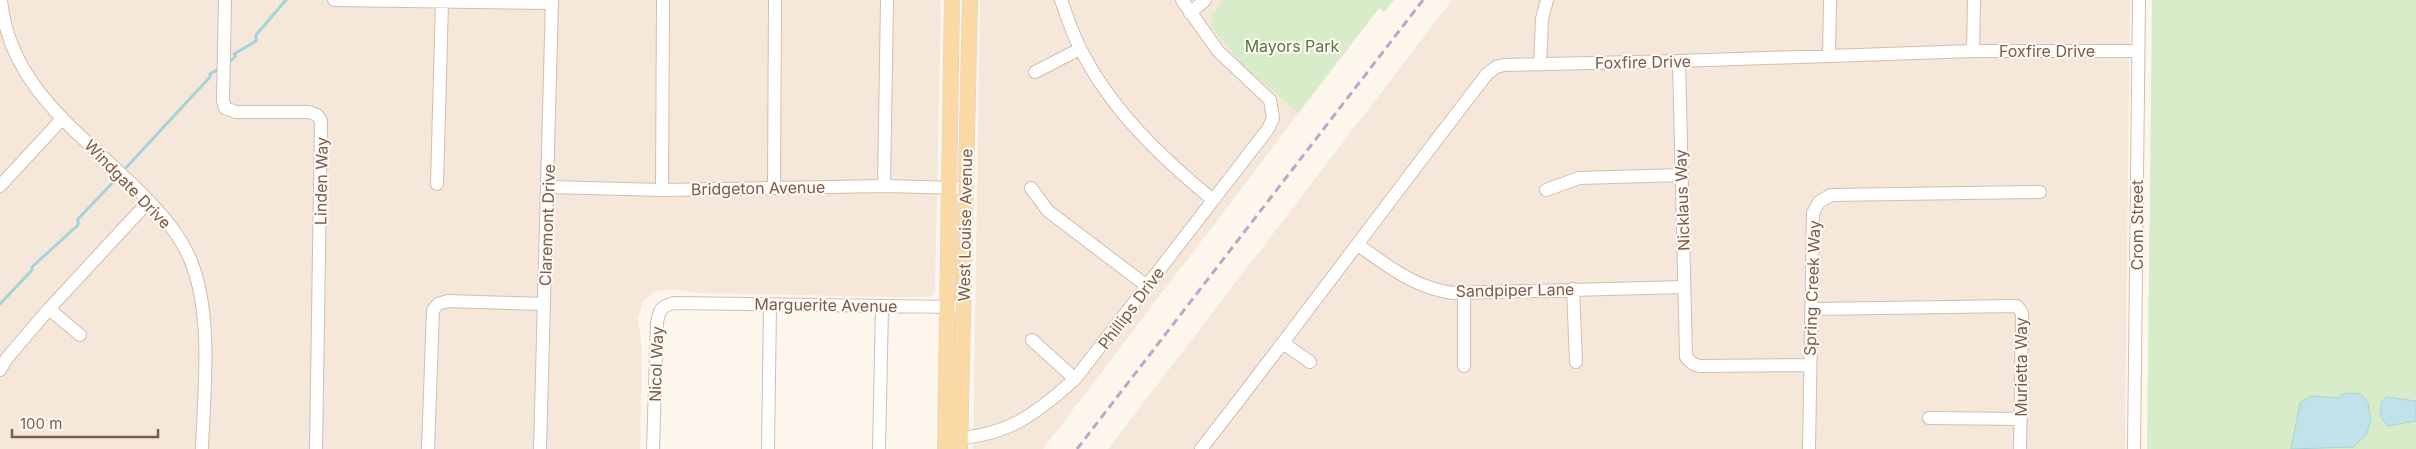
<svg xmlns="http://www.w3.org/2000/svg" width="2416" height="449" font-family="Inter,sans-serif">
	<rect width="100%" height="100%" fill="#fdf6ec"/>
	<!-- residential -->
	<path fill="#f5e8da" d="M0,0H941L935,293L930,297H891L697,293L675,289L654,292L643,301L638,319L642,349L640,449H0Z
		M980,0H1393L1384,12L1379,8L1043,449H973Z
		M1452,0H2130L2125,449H1108Z"/>
	<!-- green -->
	<path fill="#d8ecc9" d="M1224,0H1394L1384,12L1379,8L1298,113L1243,65L1211,27L1212,16Z
		M2152,0H2416V449H2147Z"/>
	<!-- water -->
	<path fill="#bfe3e8" stroke="#a5d3da" d="M2345,393L2361,394L2368,403L2371,421L2366,435L2353,447L2291,449L2300,403L2311,396L2339,398Z
		M2387,397L2416,401V421L2387,426C2380,418 2376,403 2387,397Z"/>
	<g fill="none" stroke-linecap="round" stroke-linejoin="round">
		<!-- stream -->
		<path stroke="#a5d3da" stroke-width="3" d="M227,64L236,56L234,54L256,41V35L286,0
			M122,172L210,77V74L220,68
			M0,304L32,270V267L78,225V219L118,177"/>
		<!-- minor casing -->
		<g stroke="#d1beb0" stroke-width="14">
			<path id="minor" d="M1,0C9,86 80,133 137,189C158,210 179,232 191,261C213,317 204,390 202,449
				M225,0L223,100L225,108L236,112H309L317,115L321,121L316,449
				M334,0L552,3
				M1061,0C1067,17 1073,35 1081,50C1112,111 1161,157 1213,200
				M1190,13L1205,0
				M1973,51L1974,0
				M1829,56L1830,0
				M1679,61L1686,357L1693,364L1700,366L1809,365
				M1540,65L1542,19L1547,0
				M1035,72L1080,49
				M437,184L442,2
				M0,186L62,119
				M884,186L887,0
				M549,187L662,190L884,186L959,188
				M774,188L775,0
				M1031,188L1048,211L1147,286
				M662,190L663,0
				M1546,190L1579,178L1681,175
				M1358,245C1389,267 1415,288 1453,293L1684,287
				M1573,289L1576,362
				M1464,293V366
				M49,309L80,335
				M1812,309L2017,306L2022,313L2020,449
				M1032,340L1075,379
				M1283,343L1310,362
				M0,370L7,358L49,309L149,201
				M1929,418L2021,419
				M950,438C1005,438 1036,414 1075,379L1268,129L1273,118L1270,100L1218,51L1182,0
				M428,449L433,310L438,304L448,301L544,304
				M540,449L552,0
				M653,449L657,323C659,310 661,306 674,303L956,307
				M768,449L770,305
				M879,449L882,307
				M1201,449C1298,325 1391,198 1487,74L1496,67L1504,65L1679,61L1973,51H2138
				M1809,449L1813,213L1819,202L1831,195L2040,192
				M2134,449L2139,0"/>
		</g>
		<!-- major casing -->
		<g stroke="#dad1cd" stroke-width="16">
			<path id="major" d="M945,449L952,0
				M960,449L970,0"/>
		</g>
		<!-- minor -->
		<use href="#minor" stroke="#fff" stroke-width="12"/>
		<!-- major -->
		<use href="#major" stroke="#fbd9a5" stroke-width="15"/>
		<!-- rail -->
		<path stroke="#b9a8c9" stroke-width="3" stroke-dasharray="8 5" stroke-linecap="butt" d="M1077,449L1423,0"/>
	</g>
	<g text-anchor="middle" stroke-width="4" stroke-linejoin="round" paint-order="stroke">
		<!-- park labels -->
		<g font-size="16" fill="#537a41" stroke="#fffaf3">
			<text x="1292" y="52">Mayors Park</text>
		</g>
		<!-- street labels -->
		<g font-size="16" fill="#7a5c4d" stroke="#fffaf3">
			<text x="2047" y="57">Foxfire Drive</text>
			<text transform="translate(1643 62) rotate(-1)" y="6">Foxfire Drive</text>
			<text transform="translate(321 181) rotate(-89)" y="6">Linden Way</text>
			<text transform="translate(128 184) rotate(46)" y="6">Windgate Drive</text>
			<text transform="translate(758 188) rotate(-1)" y="6">Bridgeton Avenue</text>
			<text transform="translate(1682 200) rotate(-92)" y="6">Nicklaus Way</text>
			<text transform="translate(547 225) rotate(-88)" y="6">Claremont Drive</text>
			<text transform="translate(965 225) rotate(-89)" y="6">West Louise Avenue</text>
			<text transform="translate(2137 225) rotate(-90)" y="6">Crom Street</text>
			<text transform="translate(1812 288) rotate(-88)" y="6">Spring Creek Way</text>
			<text transform="translate(1515 290) rotate(-1)" y="6">Sandpiper Lane</text>
			<text transform="translate(826 305) rotate(1)" y="6">Marguerite Avenue</text>
			<text transform="translate(1131 308) rotate(-53)" y="6">Phillips Drive</text>
			<text transform="translate(656 364) rotate(-88)" y="6">Nicol Way</text>
			<text transform="translate(2021 367) rotate(-90)" y="6">Murietta Way</text>
		</g>
	</g>
	<!-- scale -->
	<path d="M12 429v8h146v-8" fill="none" stroke="#7a5c4d" stroke-width="2.5"/>
	<text x="20" y="429" font-size="15" fill="#7a5c4d" stroke="#fffaf3" stroke-width="4" paint-order="stroke">100 m</text>
</svg>
